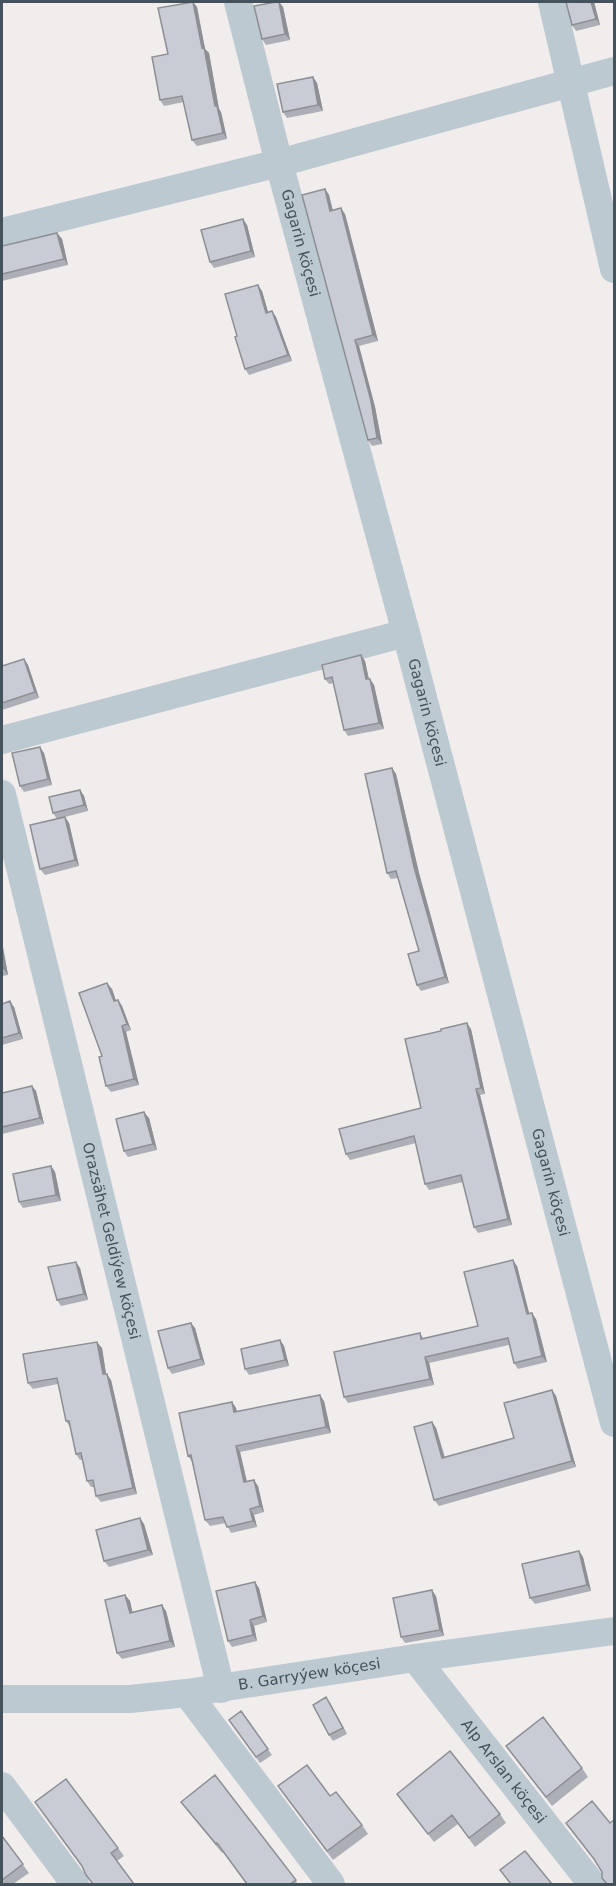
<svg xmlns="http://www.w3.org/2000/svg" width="616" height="1886" font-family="'DejaVu Sans',sans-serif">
	<rect width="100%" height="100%" fill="#f1eded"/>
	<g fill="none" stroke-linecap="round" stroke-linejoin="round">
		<!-- minor -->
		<g stroke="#bdc9d1" stroke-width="28">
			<path id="s1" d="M238,2L279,163L406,633L614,1423"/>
			<path d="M552,2L614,269"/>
			<path d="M2,232L279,163L614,71"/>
			<path d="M2,740L406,633"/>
			<path id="s2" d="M2,794L221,1689"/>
			<path id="s3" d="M415,1658L592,1884"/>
			<path d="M187,1693L331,1884"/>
			<path id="s4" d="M2,1699H130L187,1693L415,1658L614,1631"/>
			<path d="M2,1786L75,1884"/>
		</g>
	</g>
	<!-- wall -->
	<path fill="#adafb6" d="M193,2L197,7L205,49L209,53L219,109L221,112L227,139L197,146L192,140L184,102L164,106L160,100L168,54Z
		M279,2L283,7L290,40L266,45L262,39Z
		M566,2H594L600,25L576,31L572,25Z
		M313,77L317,83L323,111L287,118L283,112Z
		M325,189L329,195L333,210L345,214L378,341L359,346L375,407L382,444L372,446L368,440Z
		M247,225L255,257L214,268L210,262Z
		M57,233L62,239L68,265L2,281V246Z
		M262,291L268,312L272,311L276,317L292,361L249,375L245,369L237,336Z
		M361,655L365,661L369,679L374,685L384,729L348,736L344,730L334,683L329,684L325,679Z
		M24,659L28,665L39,698L2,710V666Z
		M44,753L52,785L24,792L20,786Z
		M392,768L396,774L419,873L449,983L421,991L417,985L419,951L398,878L391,879L387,873Z
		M80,790L84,796L88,811L65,817L69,823L79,866L45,875L40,869L57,819L53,813Z
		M2,942L8,975L2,976Z
		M112,989L116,1001L118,1000L122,1006L131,1030L126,1032L139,1085L111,1092L106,1086L102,1056Z
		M2,1004L14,1007L23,1039L2,1045Z
		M471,1029L485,1094L480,1095L512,1225L478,1233L474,1227L463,1182L429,1190L425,1184L416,1143L350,1160L346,1154L421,1108Z
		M32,1086L36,1091L44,1124L2,1134V1093Z
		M149,1118L157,1150L128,1157L124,1151Z
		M51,1166L55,1172L61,1201L23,1208L19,1202Z
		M517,1266L529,1314L536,1319L547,1362L518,1369L514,1363L509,1345L429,1363L434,1385L348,1403L344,1397L420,1333L424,1339L478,1326Z
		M80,1268L88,1300L61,1306L57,1300Z
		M195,1328L205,1365L172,1374L168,1368Z
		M280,1340L284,1346L289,1366L249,1375L245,1369Z
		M102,1348L106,1374L111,1380L137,1494L101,1502L96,1496L95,1487H91L87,1481L83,1459L80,1460L76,1454L70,1427L66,1421L58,1384L33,1389L28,1383Z
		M552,1390L556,1396L576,1467L439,1506L434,1500L432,1422L436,1428L445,1457L514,1438Z
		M324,1401L331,1433L240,1452L247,1481L258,1486L264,1512L254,1515L257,1527L231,1533L226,1523L210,1526L205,1520L192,1462L188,1456L232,1402L236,1408L237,1412Z
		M144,1524L153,1555L109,1567L104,1561Z
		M579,1551L583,1557L591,1591L535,1604L530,1598Z
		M259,1588L267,1622L254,1626L257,1641L232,1647L228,1641Z
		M125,1595L130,1601L132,1612L166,1611L175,1647L122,1659L117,1653Z
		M436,1596L444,1636L405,1643L401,1637Z
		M330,1703L347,1734L333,1741L329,1735Z
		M241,1711L272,1755L260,1763L229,1720Z
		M506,1746L582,1768L588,1777L552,1806Z
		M215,1775L298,1884H247L223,1852L222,1853L187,1810L181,1802Z
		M397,1794L500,1814L506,1823L475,1847L458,1824L434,1842Z
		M284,1795L362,1825L368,1834L333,1860Z
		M2,1836L29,1873L13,1884H2Z
		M118,1848L124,1856L117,1861L83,1867Z"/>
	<!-- shaded-wall -->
	<path fill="#8d8f94" d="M193,2L197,7L205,49L209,53L219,109L221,112L227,139L223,133L215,106Z
		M279,2L283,7L290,40L285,34Z
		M591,2H594L600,25L596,19Z
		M313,77L317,83L323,111L318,105Z
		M325,189L329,195L334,217L330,211Z
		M341,208L345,214L378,341L373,335Z
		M243,219L247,225L255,257L251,251Z
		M57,233L62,239L68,265L64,259Z
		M258,285L262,291L270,319L266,313Z
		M272,311L276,317L292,361L288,355Z
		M355,340L359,346L375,407L382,444L377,438Z
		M361,655L365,661L370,685L366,679Z
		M24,659L28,665L39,698L35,692Z
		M370,679L374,685L384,729L379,723Z
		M40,747L44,753L52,785L48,779Z
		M392,768L396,774L419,873L449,983L445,977L414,867Z
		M80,790L84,796L88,811L84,805Z
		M65,817L69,823L79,866L75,860Z
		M2,942L8,975L4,969L2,958Z
		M107,983L112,989L118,1007L114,1001Z
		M118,1000L122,1006L131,1030L127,1024Z
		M10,1001L14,1007L23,1039L19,1033Z
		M467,1023L471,1029L485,1094L481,1088Z
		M122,1026L126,1032L139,1085L134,1079Z
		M32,1086L36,1091L44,1124L40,1118Z
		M476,1089L480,1095L512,1225L508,1219Z
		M144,1112L149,1118L157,1150L153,1144Z
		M51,1166L55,1172L61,1201L56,1195Z
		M513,1260L517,1266L531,1320L527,1314Z
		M76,1262L80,1268L88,1300L84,1294Z
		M532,1313L536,1319L547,1362L542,1356Z
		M191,1323L195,1328L205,1365L201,1359Z
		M280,1340L284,1346L289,1366L285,1360Z
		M97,1342L102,1348L107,1380L103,1374Z
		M425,1357L429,1363L434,1385L430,1379Z
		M107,1374L111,1380L137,1494L133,1488Z
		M552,1390L556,1396L576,1467L572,1461Z
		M320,1395L324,1401L331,1433L326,1427Z
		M232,1402L236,1408L238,1418L234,1412Z
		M432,1422L436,1428L446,1464L442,1458Z
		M236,1446L240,1452L248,1488L244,1482Z
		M254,1480L258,1486L264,1512L260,1506Z
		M250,1509L254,1515L257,1527L253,1521Z
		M140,1518L144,1524L153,1555L148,1550Z
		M579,1551L583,1557L591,1591L587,1585Z
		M255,1582L259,1588L267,1622L263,1616Z
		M432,1590L436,1596L444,1636L440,1630Z
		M125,1595L130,1601L134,1619L130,1613Z
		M162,1605L166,1611L175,1647L170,1641Z
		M250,1620L254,1626L257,1641L253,1635Z
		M326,1697L330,1703L347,1734L343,1728Z"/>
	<!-- building -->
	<path fill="#c9ccd4" stroke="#8d8f94" stroke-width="1.5" d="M193,2L202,48L204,47L215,106H217L223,133L192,140L182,96L160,100L152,57L168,54L158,8Z
		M276,2H279L285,34L262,39L254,6Z
		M566,2H591L596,19L572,25Z
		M313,77L318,105L283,112L277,84Z
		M325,189L330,211L341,208L373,335L355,340L371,401L377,438L368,440L302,195Z
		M243,219L251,251L210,262L201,230Z
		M57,233L64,259L2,274V246Z
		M258,285L266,313L272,311L288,355L245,369L235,337L237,336L225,294Z
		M361,655L366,679H370L379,723L344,730L332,677L325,679L322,665Z
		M24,659L35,692L2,703V666Z
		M40,747L48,779L20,786L12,753Z
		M392,768L414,867L445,977L417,985L408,954L419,951L396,871L387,873L365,774Z
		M80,790L84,805L53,813L49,797Z
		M65,817L75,860L40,869L30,825Z
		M2,958L4,969H2Z
		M107,983L114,1001L118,1000L127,1024L122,1026L134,1079L106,1086L99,1057L102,1056L79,993Z
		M10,1001L19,1033L2,1038V1004Z
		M467,1023L481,1088L476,1089L508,1219L474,1227L461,1175L425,1184L414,1136L346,1154L339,1129L421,1108L405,1039L441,1031V1029Z
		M32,1086L40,1118L2,1127V1093Z
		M144,1112L153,1144L124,1151L116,1119Z
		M51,1166L56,1195L19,1202L13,1174Z
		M513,1260L527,1314L532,1313L542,1356L514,1363L508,1338L425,1357L430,1379L344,1397L334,1352L420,1333L421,1339L478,1326L464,1272Z
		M76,1262L84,1294L57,1300L48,1267Z
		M191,1323L201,1359L168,1368L158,1331Z
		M280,1340L285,1360L245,1369L241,1349Z
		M97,1342L103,1374H107L133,1488L96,1496L93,1480L87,1481L81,1453L76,1454L69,1421H66L57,1378L28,1383L23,1354Z
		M552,1390L572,1461L434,1500L414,1427L432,1422L442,1458L514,1438L504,1403Z
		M320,1395L326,1427L236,1446L244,1482L254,1480L260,1506L250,1509L253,1521L227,1527L223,1517L205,1520L191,1455L188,1456L179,1413L232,1402L234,1412Z
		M140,1518L148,1550L104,1561L96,1530Z
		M579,1551L587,1585L530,1598L522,1564Z
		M255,1582L263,1616L250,1620L253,1635L228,1641L216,1591Z
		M432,1590L440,1630L401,1637L393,1598Z
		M125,1595L130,1613L162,1605L170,1641L117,1653L105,1600Z
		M326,1697L343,1728L329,1735L313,1705Z
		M241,1711L268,1749L256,1757L229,1720Z
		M543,1717L582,1768L546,1797L506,1746Z
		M450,1751L500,1814L469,1838L452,1815L428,1834L397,1794Z
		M307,1765L330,1796L336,1792L362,1825L327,1851L278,1786Z
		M215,1775L296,1880L290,1884H247L217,1843L216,1844L181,1802Z
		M66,1779L118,1848L111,1853L134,1884H93L86,1875L82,1866L35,1802Z
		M592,1801L610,1823L615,1819V1884H607L602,1878V1872L594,1859L566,1823Z
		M2,1836L23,1864L2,1880Z
		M525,1851L552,1884H511L500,1870Z"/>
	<g text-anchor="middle" stroke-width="6" stroke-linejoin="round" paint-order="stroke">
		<!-- street labels -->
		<g font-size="15" fill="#44525c" stroke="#fff">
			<text dy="5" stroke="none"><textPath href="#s1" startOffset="249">Gagarin köçesi</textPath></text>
			<text dy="5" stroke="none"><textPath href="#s1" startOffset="735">Gagarin köçesi</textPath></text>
			<text dy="5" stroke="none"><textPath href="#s1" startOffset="1221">Gagarin köçesi</textPath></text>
			<text dy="5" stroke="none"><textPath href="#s2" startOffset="460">Orazsähet Geldiýew köçesi</textPath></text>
			<text dy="5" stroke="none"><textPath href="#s4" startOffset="309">B. Garryýew köçesi</textPath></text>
			<text dy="5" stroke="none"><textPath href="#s3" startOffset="144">Alp Arslan köçesi</textPath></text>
		</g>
	</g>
	<!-- border -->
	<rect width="616" height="1886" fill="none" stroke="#44525c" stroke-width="6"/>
</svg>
